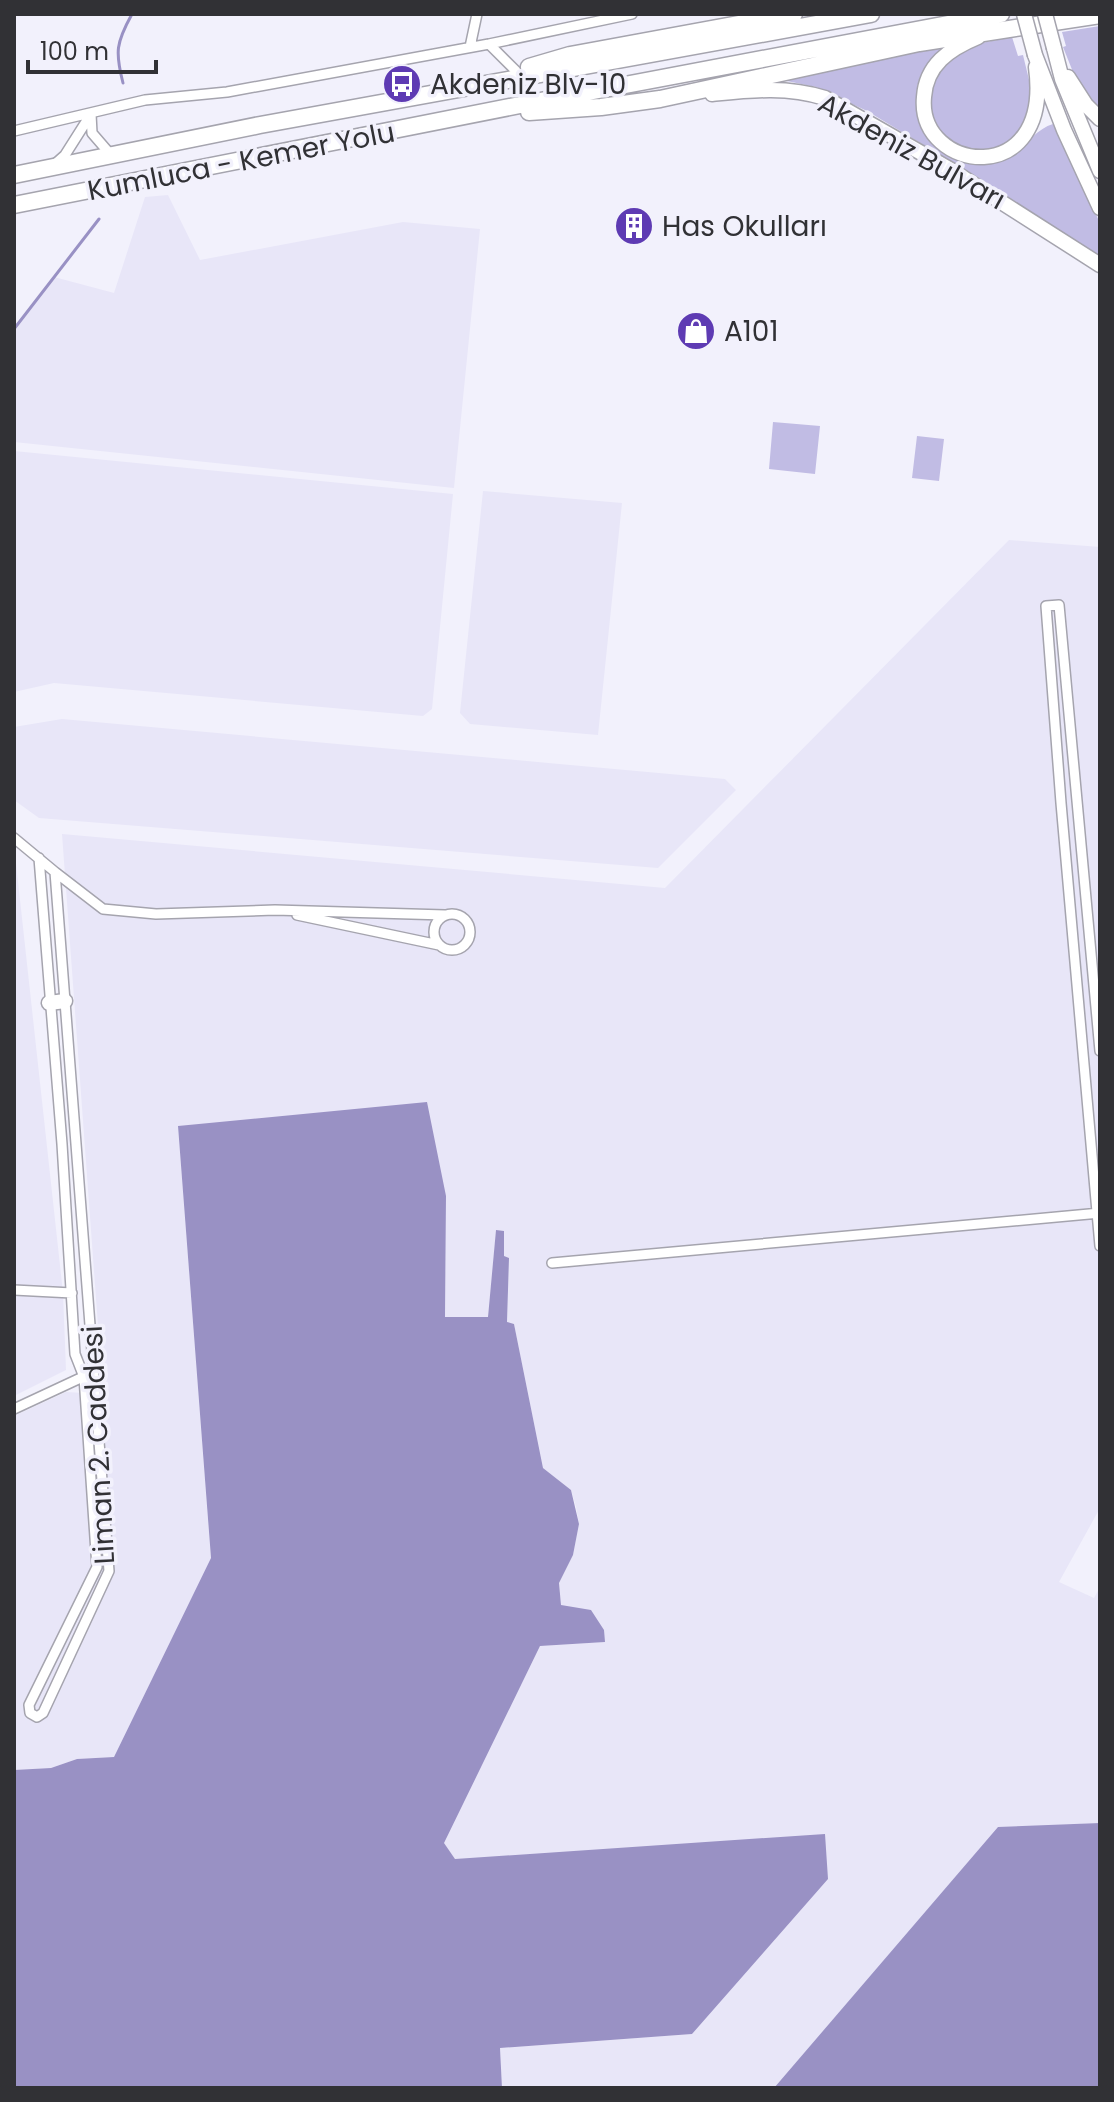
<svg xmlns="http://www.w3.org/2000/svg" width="1114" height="2102" font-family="Poppins,sans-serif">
	<rect width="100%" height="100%" fill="#f2f1fc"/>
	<!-- built -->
	<path fill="#e8e6f8" d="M168,195L200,260L403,222L480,229L454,488L14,442V332L54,277L114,293L145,197Z
		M14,451L453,494L432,709L423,716L54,683L14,692Z
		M483,491L622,503L598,735L470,724L460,713Z
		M1009,540L1100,547V1508L1059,1582L1094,1598L1100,1587V1823L998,1828L774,2088H502L500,2048L692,2034L455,1859L443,1842L540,1646L605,1642L561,1605L559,1583L573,1555L579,1524L576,1507L571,1490L543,1468L514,1324L507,1323L509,1258L504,1257L496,1231L488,1317L445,1318L446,1196L178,1126L211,1559L114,1757L77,1759L51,1768L14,1770V1416L66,1392L103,1394L62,834L665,888Z
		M62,719L725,779L736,790L658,868L39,818L14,800V727Z
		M14,845L63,1293L66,1370L14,1396Z"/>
	<!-- green -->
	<path fill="#c1bce4" d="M1100,26V112L1077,82L1063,47L1066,46L1062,32Z
		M1012,37L1018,56L1023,55L1031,88L1029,119L1009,143L989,151L957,146L939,131L929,109L934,74L966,46Z
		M947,44C921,65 910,87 920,120C923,129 929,141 937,146C944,150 953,151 961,154C968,157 977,161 984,162C1016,166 1027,132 1053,124L1100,223V257L982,180L867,111L816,87L777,79Z
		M773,422L820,426L815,474L769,469Z
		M917,436L944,439L939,481L912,478Z"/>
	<!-- water -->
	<path fill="#9991c4" d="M427,1102L446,1196L445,1317H488L496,1230L504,1231V1256L509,1258L507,1322L514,1324L543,1468L571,1490L579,1524L573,1555L559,1583L561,1605L591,1610L604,1630L605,1642L540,1646L444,1843L455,1859L825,1834L828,1879L692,2034L500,2048L502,2088H14V1770L51,1768L77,1759L114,1757L211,1558L178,1126Z
		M1100,1823V2088H774L998,1827Z"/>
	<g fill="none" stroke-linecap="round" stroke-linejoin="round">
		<!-- stream -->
		<path stroke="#9991c4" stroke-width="3" d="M123,83C115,52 116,43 132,14
			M14,329L99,219"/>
		<!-- street casing -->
		<g stroke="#a5a4ae" stroke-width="12">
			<path id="street" d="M489,44L516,71
				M470,47L477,14
				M91,114L92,133L111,155
				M14,131L145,100L227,92L489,44L632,14
				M56,163L65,155L91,114
				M14,838L55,872L109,1571L43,1713L37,1717L30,1713L29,1705L97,1567L84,1377L75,1354L62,1144L39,858
				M55,872L103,909L156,914L275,910L445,915
				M434 932a18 18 0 1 1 36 0a18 18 0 1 1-36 0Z
				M297,915L439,945
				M1100,1051L1059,605L1046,606L1061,803L1100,1246
				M552,1263L1100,1213
				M14,1290L72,1293
				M14,1409L87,1375"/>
		</g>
		<!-- secondary casing -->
		<g stroke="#a5a4ae" stroke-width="17">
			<path id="secondary" d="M978,37C949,49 926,65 924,97C917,173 1053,191 1036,67
				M1054,48L1062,79L1100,171
				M1068,77L1086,105L1100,119
				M49,1003L65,1001"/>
		</g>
		<!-- primary casing -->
		<g stroke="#a5a4ae" stroke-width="17">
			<path id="primary" d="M1035,55L1064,130L1100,208
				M712,94C752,90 787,86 825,98L951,170L1100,265"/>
		</g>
		<!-- highway casing -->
		<g stroke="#a5a4ae" stroke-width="19">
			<path id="highway" d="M529,67L570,55L794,14
				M529,112L601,107L660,99L919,43L1100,15
				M14,175L260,125L871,14
				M14,205L535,102L1001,14"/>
		</g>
		<!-- street -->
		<use href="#street" stroke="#fff" stroke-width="9"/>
		<!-- secondary -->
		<use href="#secondary" stroke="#fff" stroke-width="14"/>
		<!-- primary -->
		<use href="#primary" stroke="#fff" stroke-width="14"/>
		<!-- highway -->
		<use href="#highway" stroke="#fff" stroke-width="16"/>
		<!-- secondary-bridge casing -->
		<g stroke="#a5a4ae" stroke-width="17" stroke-linecap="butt">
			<path id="secondary-bridge" d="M1045,14L1054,48"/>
		</g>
		<!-- primary-bridge casing -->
		<g stroke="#a5a4ae" stroke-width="17" stroke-linecap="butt">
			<path id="primary-bridge" d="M1024,14L1035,55"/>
		</g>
		<!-- secondary-bridge -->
		<use href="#secondary-bridge" stroke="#fff" stroke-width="14"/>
		<!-- primary-bridge -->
		<use href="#primary-bridge" stroke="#fff" stroke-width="14"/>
	</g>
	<!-- icons -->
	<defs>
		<g id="bus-disc" transform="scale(2)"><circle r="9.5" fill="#5e3bb3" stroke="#f2f1fc"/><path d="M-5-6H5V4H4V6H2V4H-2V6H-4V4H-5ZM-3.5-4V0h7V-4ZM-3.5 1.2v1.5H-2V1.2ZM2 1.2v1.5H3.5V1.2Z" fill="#fff"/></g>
		<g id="building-disc" transform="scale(2)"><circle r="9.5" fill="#5e3bb3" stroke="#f2f1fc"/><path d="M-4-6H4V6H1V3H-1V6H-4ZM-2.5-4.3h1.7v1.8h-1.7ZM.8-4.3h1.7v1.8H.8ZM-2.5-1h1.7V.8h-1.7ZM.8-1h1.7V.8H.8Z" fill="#fff"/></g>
		<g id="shop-disc" transform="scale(2)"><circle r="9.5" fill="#5e3bb3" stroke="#f2f1fc"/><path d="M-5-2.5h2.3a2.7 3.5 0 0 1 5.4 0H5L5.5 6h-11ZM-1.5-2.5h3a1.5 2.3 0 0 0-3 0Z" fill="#fff"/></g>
	</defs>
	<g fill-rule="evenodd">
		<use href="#bus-disc" x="402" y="84"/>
		<use href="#building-disc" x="634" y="226"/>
		<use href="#shop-disc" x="696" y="331"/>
	</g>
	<g text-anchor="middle" stroke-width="7" stroke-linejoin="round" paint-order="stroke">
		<!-- poi labels -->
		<g font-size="28" fill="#313135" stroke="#f2f1fc" text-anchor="start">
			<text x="430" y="94">Akdeniz Blv-10</text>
			<text x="662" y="236">Has Okulları</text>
			<text x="724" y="341">A101</text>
		</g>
		<!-- street labels -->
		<g font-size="28" fill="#313135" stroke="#f2f1fc">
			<text transform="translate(912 151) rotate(29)" y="10">Akdeniz Bulvarı</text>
			<text transform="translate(241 161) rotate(-11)" y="10">Kumluca - Kemer Yolu</text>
			<text transform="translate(98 1445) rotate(-93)" y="10">Liman 2. Caddesi</text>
		</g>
	</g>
	<!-- border -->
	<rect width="1114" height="2102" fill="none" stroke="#313135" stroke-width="32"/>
	<!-- scale -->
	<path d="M28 60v12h128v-12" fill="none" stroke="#313135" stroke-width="4"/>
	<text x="40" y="60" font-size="24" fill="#313135" stroke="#f2f1fc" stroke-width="6" paint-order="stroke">100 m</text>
</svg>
